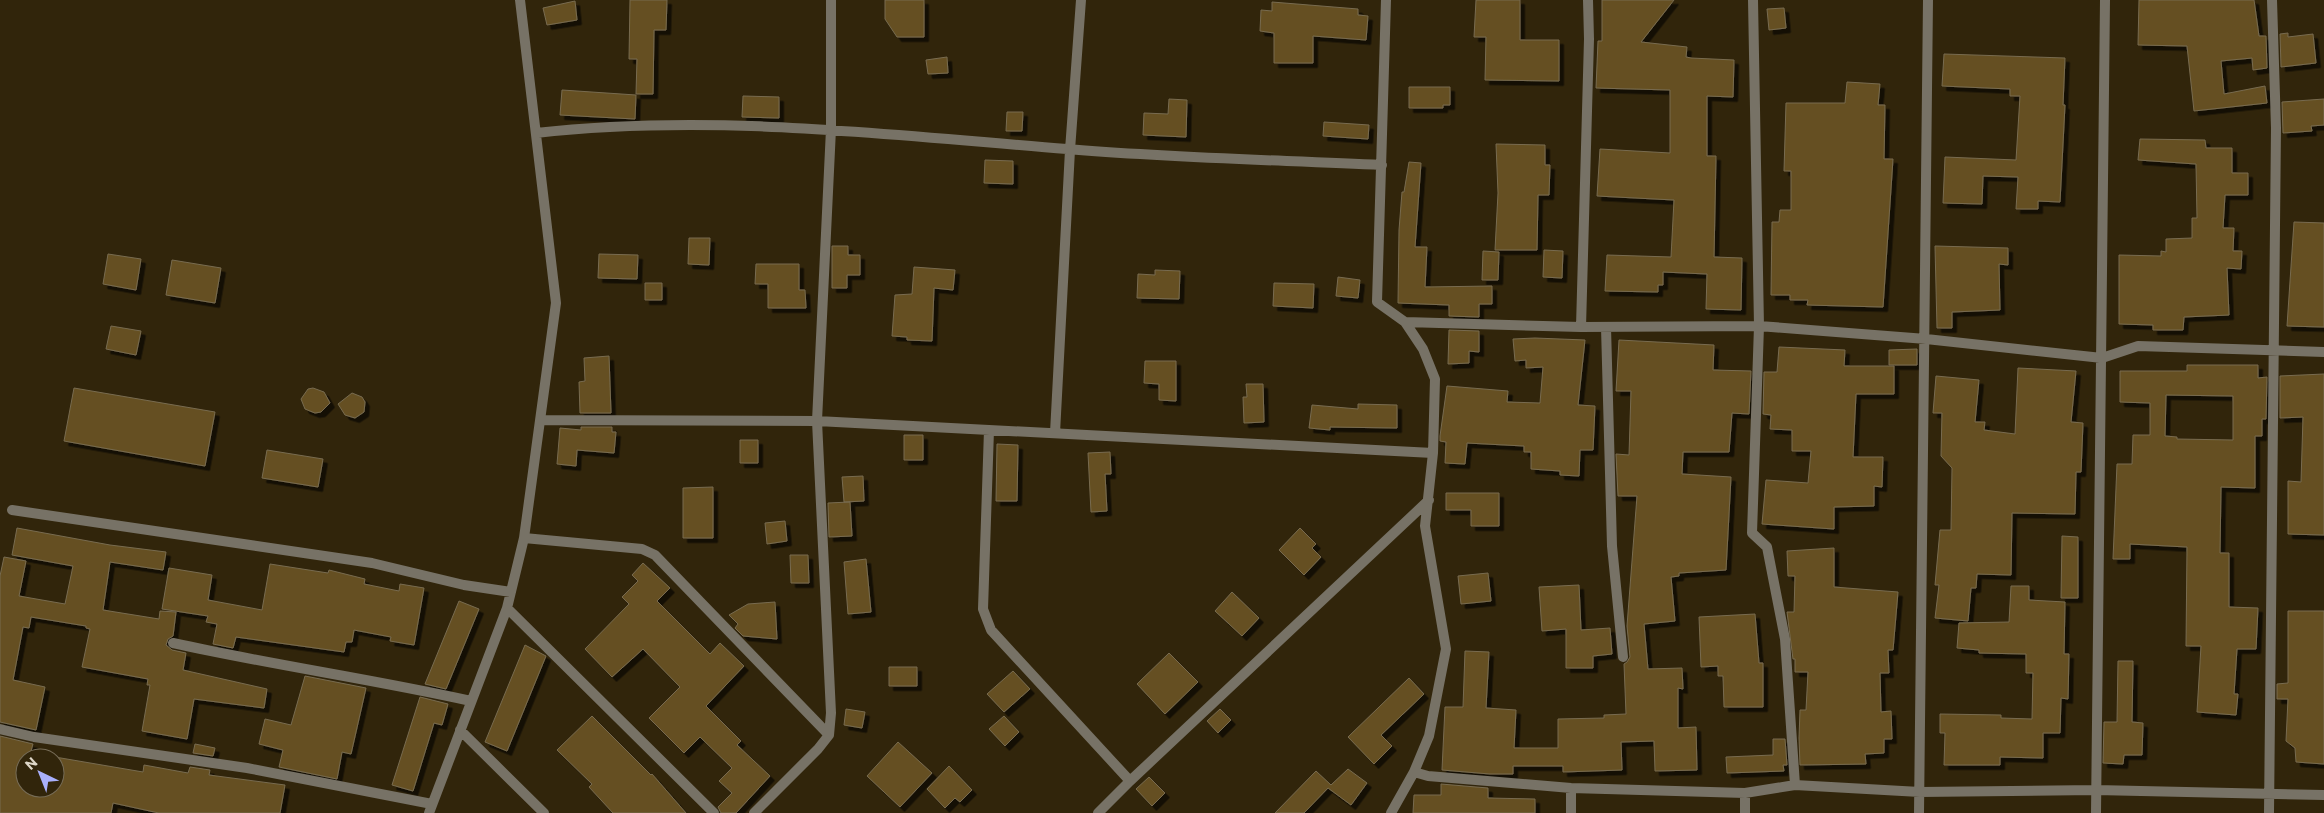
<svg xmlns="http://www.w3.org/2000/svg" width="2324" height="813" font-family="Commissioner,sans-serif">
	<defs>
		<filter id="shadow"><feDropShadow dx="4.5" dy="4.5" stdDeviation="0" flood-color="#0009"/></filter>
	</defs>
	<rect width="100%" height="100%" fill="#31250b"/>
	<!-- building -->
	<path fill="#655021" stroke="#786b50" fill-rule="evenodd" filter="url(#shadow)" d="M630,0H667L666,30H654L653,94H636L637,59H629Z
		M885,0H924V37H897L885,19Z
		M1476,0H1520V40H1559V81L1485,80L1486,37H1474Z
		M1602,0H1674L1641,42L1687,47L1686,57L1691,58L1734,60L1733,97L1707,96V156H1716L1714,257L1742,258L1741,310L1706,309L1707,274L1663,272V285H1658V292L1605,291L1607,255L1671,257L1674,200L1597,196L1600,149L1670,153V90L1596,88L1598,41H1602Z
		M2139,0H2254L2259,36H2266L2267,68L2253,70L2252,58L2221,61L2224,94L2265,86L2267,103L2194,111L2187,46L2138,45Z
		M575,1L577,20L547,25L543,8Z
		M1272,2L1358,9V15L1368,16L1366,40L1313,36V63H1274V33L1260,31L1261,10L1272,11Z
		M1784,8L1786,28L1769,30L1767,9Z
		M2288,33V37L2313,34L2316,63L2281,67L2280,34Z
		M1944,54L2065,58L2063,105H2065L2060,202L2038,201V209H2016L2018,177L1983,176L1982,204L1943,203L1945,157L2016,160L2020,96H2010V89L1942,86Z
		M947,57L948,73L928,74L926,60Z
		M1847,82L1880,84L1878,105H1885L1884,159H1893L1883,307L1807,305L1808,300H1790V295H1771L1772,222H1779L1780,210H1791V171H1784L1786,103H1845Z
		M1409,87H1450V105H1443V108H1409Z
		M562,90L636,95L635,119L560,115Z
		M743,96L779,97V118L742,117Z
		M1169,99L1187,100L1186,137L1143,135L1144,113L1168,114Z
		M2324,99V125L2311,126L2312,131L2283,133L2282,102Z
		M1007,112H1023L1022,131H1006Z
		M1324,122L1369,125L1368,139L1323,136Z
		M2140,139L2205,140L2206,148H2232V173H2248V195H2225L2223,228H2234L2233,251H2242L2241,269L2227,268L2229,315L2184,317L2183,330H2153V325L2119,324V255L2161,256V251L2166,252V239L2192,238V218H2197L2196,164L2138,160Z
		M1496,144L1545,145V165H1550L1549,195H1538L1537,250H1495L1498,193Z
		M985,160L1013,161V184L984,183Z
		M1409,162L1421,163L1415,247H1427L1425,287L1492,286V304H1479V317L1449,316V305L1398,303L1399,230L1402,192H1404Z
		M2294,222L2324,223V327L2287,326Z
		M689,238H710L709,265L688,264Z
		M832,246H848V255H860V275H847V288H832Z
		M1935,246L2008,248V265L1999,264L2000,310L1952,312V328H1937Z
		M1544,250L1563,251L1562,278L1543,277Z
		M1483,251L1499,252L1498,280H1482Z
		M108,254L141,259L136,290L103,284Z
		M599,254L638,255L637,279L598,278Z
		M172,260L221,268L215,303L166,295Z
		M756,264H799V290H805L806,308H768V284H755Z
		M914,267L955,270L953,290L934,288L932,341L907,340V337L892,336L895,295L912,294Z
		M1155,270L1180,271L1179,299L1137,298L1138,274L1155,275Z
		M1338,277L1360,280L1358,298L1336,296Z
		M645,283H662V300H645Z
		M1274,283L1314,284L1313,308L1273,306Z
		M111,326L141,331L136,355L106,349Z
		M1449,330L1479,331V352L1469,351V363L1448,364Z
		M1535,338L1585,340L1578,405L1595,406L1593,450H1580L1579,476L1560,475V471L1531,469V452H1524V446L1467,443L1465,464L1445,463L1446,442L1440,441V436L1447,386L1508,391L1507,402L1540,403L1543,367L1526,368V360L1515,361L1513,339Z
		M1619,340L1714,345L1713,370L1751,371L1749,414L1732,413L1729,452H1683L1682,474L1731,477L1726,570L1679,573V576L1671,577L1675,621L1644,624L1648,669L1682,668L1683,689L1678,688V728L1696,727L1697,770L1655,771L1654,741L1621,742L1622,770L1563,772V766H1513V774H1490L1442,770L1445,707H1463L1465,651L1489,652L1486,708L1516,710L1514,748H1558V719L1604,718V715L1626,714L1624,664L1627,662L1630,657L1627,626L1637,496H1618L1616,454L1629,455L1631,391H1616Z
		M1779,347L1845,350L1844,366H1894V394H1856L1853,457H1883L1882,487L1874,486V506L1834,507V529L1762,524L1766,480L1808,483L1811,451H1792V430L1770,429L1771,415L1763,414L1764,372H1777Z
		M1917,349V365H1889V350Z
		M609,356L611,413H580L579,382L585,381L584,358Z
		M1145,361H1176V401L1159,400V384L1144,383Z
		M2187,365H2258V378L2267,377L2266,419H2262V436H2255V488L2221,487L2220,553H2229V607L2258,608L2256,649H2237L2234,694H2238L2236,715L2197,712L2201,646H2186L2187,547L2130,544V559H2113L2117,464H2132L2133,435H2150V403L2120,402V371H2187ZM2166,395L2233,396V440L2177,439V437L2165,436Z
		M2018,368L2076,371L2071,422L2083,423L2081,472H2076L2075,514L2012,513L2011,575L1977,574L1976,588H1971L1968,621L1935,618L1939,585H1935L1940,530H1951L1952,468L1941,456L1942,413H1933L1936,376L1979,380L1975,422H1985L1984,430L2015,434Z
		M2324,374V535L2288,534V481L2301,482L2303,417L2280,418V376Z
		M1246,384H1263L1264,422L1244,423L1243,397H1247Z
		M74,388L215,412L205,466L64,441Z
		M313,388L324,392L330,403L321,412L315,413L305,409L301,399L308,389Z
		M352,393L362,397L365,402L364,412L355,418L345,415L338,404Z
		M1358,404L1397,405V428L1330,427V430L1309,428L1312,405L1358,409Z
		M581,427H612V432H616L614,453L577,450L576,466L557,464L560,428L581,430Z
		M904,435H923V460H904Z
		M740,440H758V463H740Z
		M997,444L1018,445L1017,501H996Z
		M267,450L323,459L318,487L262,478Z
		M1110,452L1111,474H1105L1107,511L1091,512L1088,453Z
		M863,476L864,501L844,502L842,477Z
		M713,487V538H683V488Z
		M1446,493H1499V526H1471V510H1446Z
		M850,502L852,536L829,537L828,503Z
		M785,521L787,541L767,544L765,523Z
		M17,528L110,545L166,552L163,570L110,562L103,610L159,619L160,611L176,612L173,636L168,639L166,645L172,650L186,653L183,670L267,689L264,708L194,699L187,739L142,731L150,685H147L148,679L82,667L90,629L86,628V626L31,617L29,628L23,627L13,680L45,687L36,730L0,722V576L4,557L26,561L19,596L65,604L73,566L12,555Z
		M1300,528L1316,544L1312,548L1321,557L1304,575L1279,550Z
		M2062,536L2078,537V598H2061Z
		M1834,548V587L1898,592L1893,650H1888L1889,673H1880L1881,712L1891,711L1892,739H1884V753L1865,754L1866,764L1800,765L1799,738L1800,710H1806L1808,672H1795V659H1793L1787,612H1794L1795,576H1788L1787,551Z
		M790,555H808L809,583H791Z
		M866,559L871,612L848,614L844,562Z
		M643,563L670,588L657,601L710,654L720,643L744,666L706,706L741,741L737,745L770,776L736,813H721L718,807L732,793L719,781L732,768L700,737L684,753L649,718L680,687L643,649L612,677L585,649L629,604L622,597L638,581L632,575Z
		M270,564L328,573L329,570L365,579L364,584L399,591L400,584L424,588L414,645L390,641L391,637L354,630L352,642H346L344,652L236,637L233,648L213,644L217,624L206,622L208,616L162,609L169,568L212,575L208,600L262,610Z
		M1488,573L1491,601L1461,604L1458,576Z
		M1579,585L1581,630L1610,628L1612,654L1593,656V668H1566V629L1542,631L1539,587Z
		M2011,586H2029V600L2065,602L2064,654H2069L2068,699L2061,698L2060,733H2043V758L2000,757V765H1944L1945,733H1940V714L2001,715V718L2032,719L2033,673H2026V654L1979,653V650L1957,648L1959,623L2009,622Z
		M1232,592L1259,618L1242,636L1215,611Z
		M459,601L479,609L446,689L425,684Z
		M775,602L777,639L743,636L735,628L738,624L729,615L748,604Z
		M2288,611H2324V764L2296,762L2295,748L2286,741L2288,699H2277V684L2288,683Z
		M1755,614L1759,663H1763V707H1724L1723,676H1718V666L1701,667L1699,617Z
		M525,645L546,656L507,751L485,742Z
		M1169,653L1198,682L1165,714L1137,684Z
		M2118,661H2133L2132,722L2143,723L2142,755H2124L2123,764L2103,763L2104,722H2117Z
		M889,667H917V686H889Z
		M1013,671L1030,689L1004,712L987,694Z
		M305,676L366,688L351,754L342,752L337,779L279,767L283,750L259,744L265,719L291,725Z
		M1409,678L1424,694L1381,735L1392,746L1374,764L1348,737Z
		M420,697L448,704L442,725L434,723L413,791L392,785Z
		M846,709L865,712L862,728L844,725Z
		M1220,709L1231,720L1218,733L1207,721Z
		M592,716L651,775L652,774L686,813H613L589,787L592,784L557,750Z
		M1004,716L1019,732L1005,746L989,729Z
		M0,736L33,744L29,758H25V788H55V757L143,772L144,765L188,773L190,767L210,770L209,775L285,785L280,813H159L113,803L111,813H0Z
		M1773,739H1785L1787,765H1783L1784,771L1727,773L1726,757L1773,755Z
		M898,742L932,773L900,807L867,776Z
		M195,744L215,748L213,756L193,753Z
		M949,766L972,790L960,802L955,798L945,808L927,789Z
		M1348,769L1367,783L1351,805L1328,788L1304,813H1275L1316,771L1331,785Z
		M1149,777L1165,793L1152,806L1136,789Z
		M1441,784L1488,788V798L1535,799V813H1413L1414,795H1441Z"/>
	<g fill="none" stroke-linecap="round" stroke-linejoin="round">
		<!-- street -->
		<path stroke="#777266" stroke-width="10" d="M1386,0L1377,302L1405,322L1423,349L1435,379L1433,453L1425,526L1446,649L1429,736L1414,772L1391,813
			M1753,0L1759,326L1752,533L1767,547L1785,639L1795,785
			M536,133C713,113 891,135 1067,149C1172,158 1278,160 1382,165
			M1405,322L1581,327L1759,326L1926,339L2102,358L2138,346L2324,352
			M1581,327L1589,39L1588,0
			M1606,327L1612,546L1623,657
			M540,420L817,421L1433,453
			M989,430L983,609L991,630L1130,781
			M1055,433L1070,150L1081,0
			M12,510L372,563L464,585L511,592
			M524,538L642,549L655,555L829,735
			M507,608L714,813
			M173,643C272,665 372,679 471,701
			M0,729L34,737L247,768L432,804
			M460,730L544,813
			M1414,772L1428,776L1571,788L1745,793L1795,785L1920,792L2096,790L2324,795
			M429,813L507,608L524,538L556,303L520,0
			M754,813L818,749L829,735L831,713L817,421L831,129V0
			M1098,813L1130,781L1429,500
			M1571,813V788
			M1745,813V793
			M1919,813L1928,0
			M2096,813L2105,0
			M2269,813L2276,128L2272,0"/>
	</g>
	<!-- north arrow -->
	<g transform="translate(40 773) rotate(317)"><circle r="24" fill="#31250b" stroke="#766c57"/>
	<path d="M0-4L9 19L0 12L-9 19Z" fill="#a9b0fc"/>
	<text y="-8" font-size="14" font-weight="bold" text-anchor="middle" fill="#ded7c8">N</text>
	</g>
</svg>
